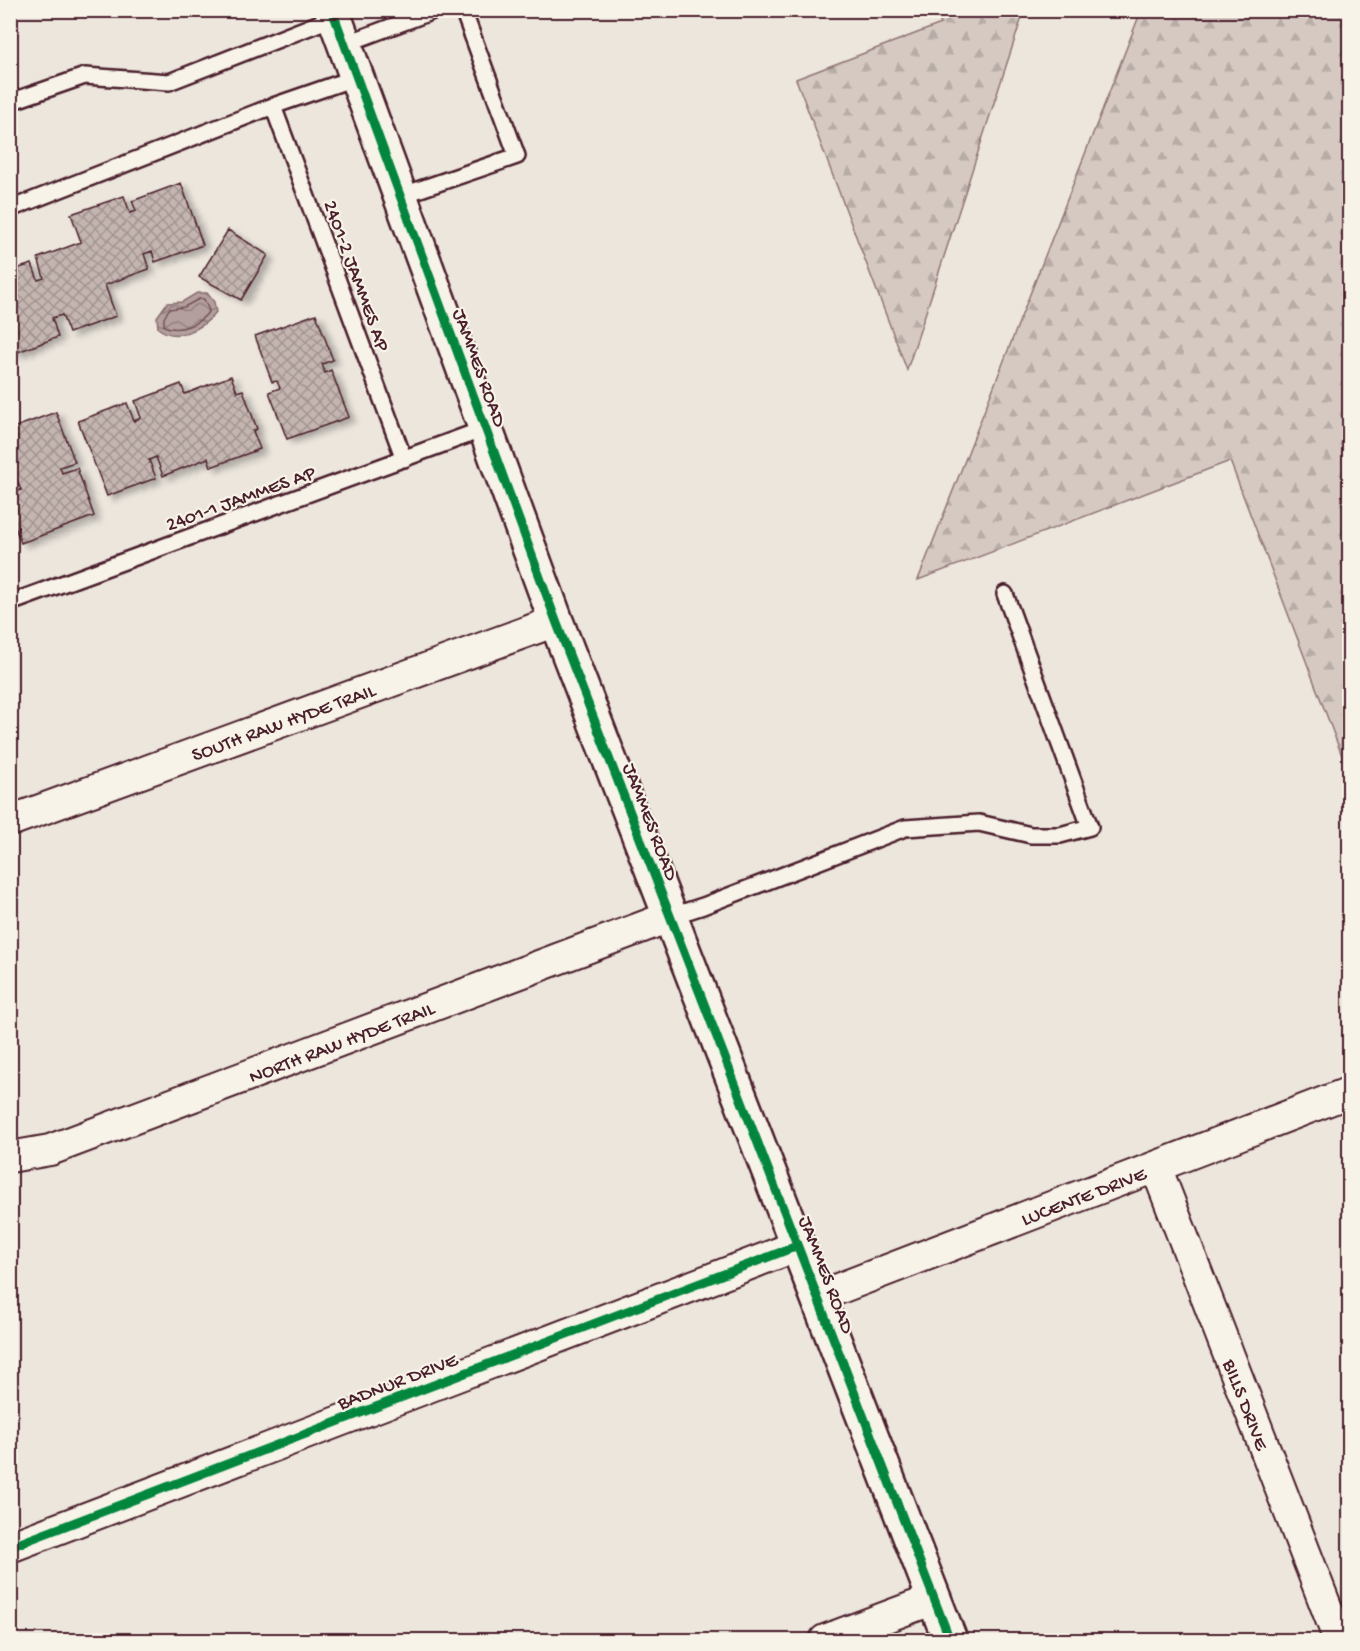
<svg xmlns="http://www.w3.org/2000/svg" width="1360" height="1651" font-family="'Gochi Hand',sans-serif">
	<defs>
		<pattern id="forest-firs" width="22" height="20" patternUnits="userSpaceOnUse" patternTransform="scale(1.5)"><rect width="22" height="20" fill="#d5c9c2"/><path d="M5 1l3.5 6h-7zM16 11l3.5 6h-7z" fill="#b8aca7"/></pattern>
		<pattern id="water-waves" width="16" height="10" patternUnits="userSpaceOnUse" patternTransform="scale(1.5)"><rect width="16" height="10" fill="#b39f9d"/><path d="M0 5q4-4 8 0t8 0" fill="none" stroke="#948180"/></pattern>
		<pattern id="building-cross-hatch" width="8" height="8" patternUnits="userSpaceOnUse" patternTransform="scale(1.5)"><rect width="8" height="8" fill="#c4b5b0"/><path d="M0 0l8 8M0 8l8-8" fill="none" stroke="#a1938f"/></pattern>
		<filter id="shadow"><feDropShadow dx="6" dy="4" stdDeviation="3" flood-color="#0004"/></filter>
	</defs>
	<rect width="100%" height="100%" fill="#ece6dd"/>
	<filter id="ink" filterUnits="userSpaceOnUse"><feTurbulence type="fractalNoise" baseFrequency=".0167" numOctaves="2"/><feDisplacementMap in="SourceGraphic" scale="12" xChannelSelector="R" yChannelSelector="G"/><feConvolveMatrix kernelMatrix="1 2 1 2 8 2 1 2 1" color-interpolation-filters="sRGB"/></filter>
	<g filter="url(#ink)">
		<!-- forest -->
		<path fill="url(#forest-firs)" stroke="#907476" stroke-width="1.5" d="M936,11H1024L907,370L796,79L941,24Z
			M1141,11H1349V774L1230,461L918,580Z"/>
		<!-- water -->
		<path fill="url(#water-waves)" stroke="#896c6f" stroke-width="1.5" d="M197,293H207L214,302L216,312C203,329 176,343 158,328L157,317L167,303L182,302Z"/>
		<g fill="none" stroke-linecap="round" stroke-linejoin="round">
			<!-- shore -->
			<path stroke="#745259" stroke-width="1.5" d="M199,299H204L209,311C200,324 179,333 164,326V318L169,309L184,307Z"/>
		</g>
		<!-- building -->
		<path fill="url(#building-cross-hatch)" stroke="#4a1f2b" stroke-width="1.5" filter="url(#shadow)" d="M181,183L203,245L155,262L152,251L144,254L149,269L105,285L116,316L69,333L62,315L52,318L58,337L15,353L10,340V271L32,264L38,280L44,278L38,258L81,242L71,214L124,196L130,213L136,211L132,201Z
			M228,230L268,255L241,300L199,277Z
			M316,314L333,360L322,364L325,373L331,370L349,417L287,439L269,392L280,388L277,381L272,382L255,336Z
			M231,376L237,392L243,390L257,429L253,431L260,449L211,467L208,458L163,476L156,457L149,460L156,478L107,496L78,421L127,403L134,421L141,418L135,401L181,384L185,394Z
			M56,412L75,462L60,467L62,473L77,468L94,516L21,543L10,514V494L21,490L17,480L10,482V429Z"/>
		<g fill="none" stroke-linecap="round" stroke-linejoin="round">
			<!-- lane casing -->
			<g stroke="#4a1f2b" stroke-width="20">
				<path id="lane" d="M345,44L436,10
					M10,102L85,76L169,82L335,17
					M273,106L404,459
					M400,196L517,156L463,10
					M10,209L273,106L357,77
					M10,603L484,429
					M669,917L703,906L905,828L979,823L1031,835H1060L1090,827L1005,594"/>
			</g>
			<!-- street casing -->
			<g stroke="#4a1f2b" stroke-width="34">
				<path id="street" d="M10,821L556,621
					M10,1157L50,1150L669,917
					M1156,1167L1339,1640
					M817,1297L1350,1092
					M10,1547L797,1246
					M825,1640L934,1599"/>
			</g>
			<!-- secondary casing -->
			<g stroke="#4a1f2b" stroke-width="38">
				<path id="secondary" d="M332,10L556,621L950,1640"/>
			</g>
			<!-- lane -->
			<use href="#lane" stroke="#f7f3e8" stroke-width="15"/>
			<!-- street -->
			<use href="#street" stroke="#f7f3e8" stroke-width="30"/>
			<!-- secondary -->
			<use href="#secondary" stroke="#f7f3e8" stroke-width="33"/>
			<!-- cycleway casing -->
			<g stroke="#f7f3e8" stroke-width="13">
				<path id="cycleway" d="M332,10L556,621L950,1640
					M10,1547L797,1246"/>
			</g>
			<!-- cycleway -->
			<use href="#cycleway" stroke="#00873e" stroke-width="9"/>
		</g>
	</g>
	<g text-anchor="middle" stroke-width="4.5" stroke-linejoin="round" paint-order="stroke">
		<!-- street labels -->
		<g font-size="20" fill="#4a1f2b" stroke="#f7f3e8">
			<text transform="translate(358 275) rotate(70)" y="7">2401-2 JAMMES AP</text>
			<text transform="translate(481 367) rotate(70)" y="7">JAMMES ROAD</text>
			<text transform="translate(240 497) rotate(-20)" y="7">2401-1 JAMMES AP</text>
			<text transform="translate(283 721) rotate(-20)" y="7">SOUTH RAW HYDE TRAIL</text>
			<text transform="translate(652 821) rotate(69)" y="7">JAMMES ROAD</text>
			<text transform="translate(341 1041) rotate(-21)" y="7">NORTH RAW HYDE TRAIL</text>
			<text transform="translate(1083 1195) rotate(-21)" y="7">LUCENTE DRIVE</text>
			<text transform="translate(828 1274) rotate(69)" y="7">JAMMES ROAD</text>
			<text transform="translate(397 1380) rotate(-21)" y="7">BADNUR DRIVE</text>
			<text transform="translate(1247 1404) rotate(69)" y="7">BILLS DRIVE</text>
		</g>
	</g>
	<!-- margin -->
	<rect width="1360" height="1651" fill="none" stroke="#f7f3e8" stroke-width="36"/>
	<rect x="18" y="18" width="1324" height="1615" fill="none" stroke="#4a1f2b" stroke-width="2" filter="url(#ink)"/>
</svg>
